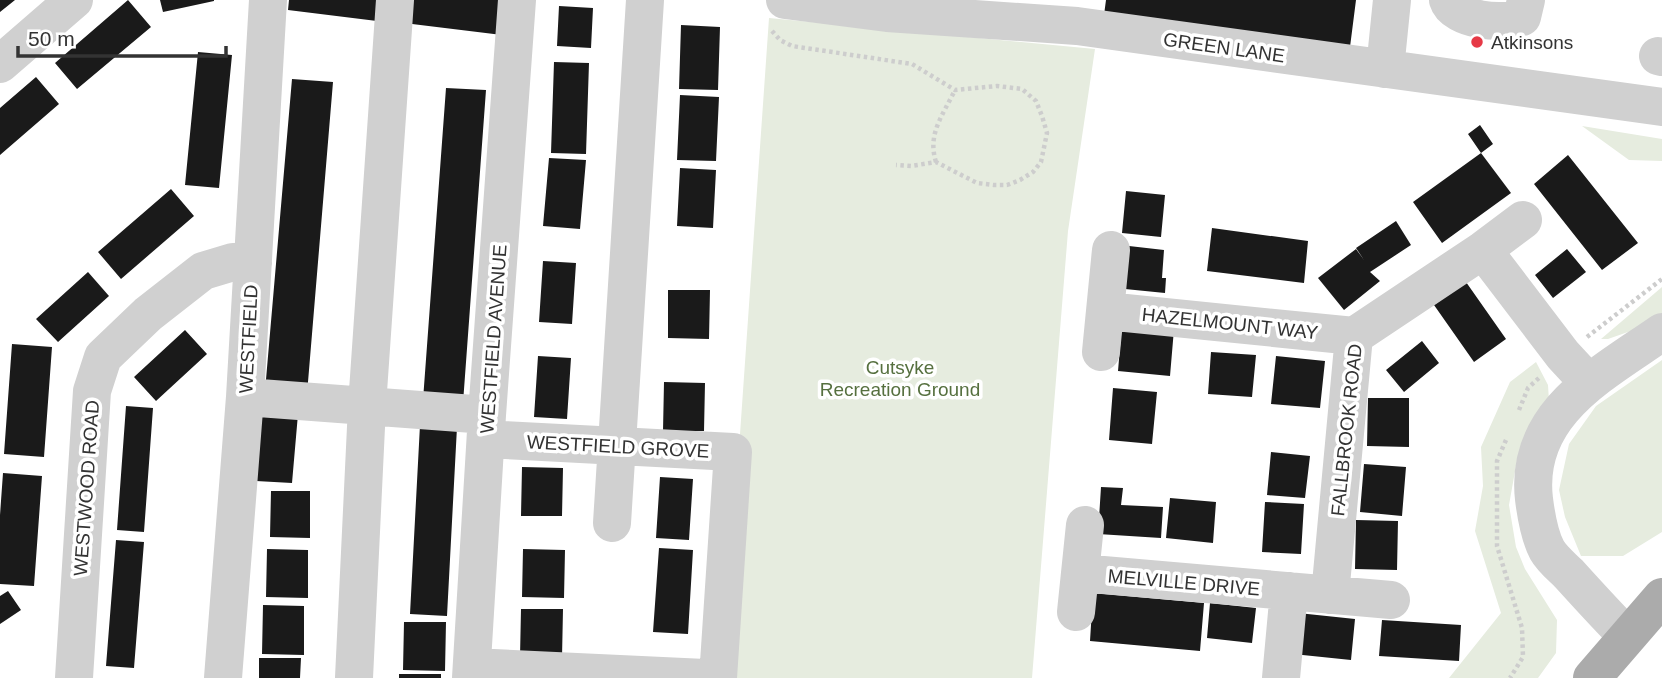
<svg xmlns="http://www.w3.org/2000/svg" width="1662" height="678" font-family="Arial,sans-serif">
	<rect width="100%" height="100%" fill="#fff"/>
	<!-- green -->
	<path fill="#e6ecdf" d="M769,18L1095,49L1068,231L1032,678H723Z
		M1582,126L1662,139V161L1629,160Z
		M1662,287V320L1608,339H1601Z
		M1662,360V532L1623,556H1581L1565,517L1559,490L1569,444L1596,406Z
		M1536,362L1548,385L1549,401L1517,460L1509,505L1516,547L1525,569L1557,620L1556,653L1538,678H1449L1501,613L1475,531L1483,486L1481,447L1510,382Z"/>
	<!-- building -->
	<path fill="#1a1a1a" d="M0,0H15L0,12Z
		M128,0L151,27L77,89L55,63Z
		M160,0H214V1L163,12Z
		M289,0H388L385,22L288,10Z
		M407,0H506L502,35L404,23Z
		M1106,0H1356L1350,47L1104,15Z
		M559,6L593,8L591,48L557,46Z
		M681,25L720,27L718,90L679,89Z
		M198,52L232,55L219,188L185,185Z
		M554,62L589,63L586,154L551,153Z
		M36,77L59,104L0,155V108Z
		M292,79L333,82L307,394L265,391Z
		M446,88L486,90L463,403L423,400Z
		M680,95L719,97L716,161L677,160Z
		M1480,125L1493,144L1481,153L1468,134Z
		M1481,153L1511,193L1442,243L1413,202Z
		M1568,155L1638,243L1602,270L1534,184Z
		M549,158L586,160L580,229L543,226Z
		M680,168L716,170L713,228L677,226Z
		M171,189L194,216L121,279L98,252Z
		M1126,191L1165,195L1161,237L1122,233Z
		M1396,221L1411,245L1370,272L1380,281L1344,310L1318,278L1356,249L1364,260L1356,248Z
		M1212,228L1308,241L1304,283L1207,271Z
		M1129,246L1164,250L1162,278H1166L1165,293L1125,289Z
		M1567,249L1586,272L1553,298L1535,275Z
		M543,261L576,263L572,324L539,322Z
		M88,272L109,296L58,342L36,319Z
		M1466,282L1506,339L1474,362L1434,305Z
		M668,290H710L709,339L668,338Z
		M1122,324L1174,329L1170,376L1118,371Z
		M185,330L207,354L156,401L134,377Z
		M1422,341L1439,363L1404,392L1386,370Z
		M12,344L52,347L44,457L4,454Z
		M1211,352L1256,355L1252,397L1208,394Z
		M538,356L571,358L567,419L534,417Z
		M1276,356L1325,361L1320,408L1271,404Z
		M664,382L705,383L704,431H663Z
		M1113,388L1157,392L1152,444L1109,440Z
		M1368,398H1409V447L1367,446Z
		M126,406L153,408L144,532L117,530Z
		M261,411L298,414L292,483L256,481Z
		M420,425L457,427L447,616L410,614Z
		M1271,452L1310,456L1305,498L1267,495Z
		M1364,464L1406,467L1402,516L1360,512Z
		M522,467L563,468L562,516H521Z
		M3,473L42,476L34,586L0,584V515Z
		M660,477L693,479L689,540L656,538Z
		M1101,487L1123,488L1121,505L1163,507L1161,538L1098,534Z
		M271,491H310V538L270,537Z
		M1170,498L1216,502L1213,543L1166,538Z
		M1265,502L1304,504L1301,554L1262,552Z
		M1356,520L1398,521L1397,570L1355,569Z
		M116,540L144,542L134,668L106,666Z
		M659,548L693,550L688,634L653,632Z
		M267,549L308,550V598L266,597Z
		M523,549L565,550L564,598L522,597Z
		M8,591L21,610L0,624V596Z
		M1093,593L1204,603L1200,651L1090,641Z
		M1210,603L1256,608L1252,643L1207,638Z
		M263,605L304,606V655L262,654Z
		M521,609H563L562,658L520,657Z
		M1298,613L1355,619L1351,660L1293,654Z
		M1382,620L1461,625L1459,661L1379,656Z
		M404,622H446L445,671L403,670Z
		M259,658H301L300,678H259Z
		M399,674H441V678H399Z"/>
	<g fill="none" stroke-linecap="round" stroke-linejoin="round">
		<!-- path -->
		<path stroke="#cdcdcd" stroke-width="4.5" stroke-dasharray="3.5 3.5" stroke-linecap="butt" d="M772,31L780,40L792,46L912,64L955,90L997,86L1022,89L1036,101L1042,116L1047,133L1041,162L1033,172L1020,180L1007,185H994L977,183L936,162L911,166L896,165
			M936,162C927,134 943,115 955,90
			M1587,337L1662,279
			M1519,410L1528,388L1540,377
			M1506,440L1497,461V546L1522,628L1523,657L1510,678"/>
		<!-- minor -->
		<path stroke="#d0d0d0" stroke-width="38" d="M785,0L887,13L1077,26L1662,107
			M1448,0C1454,20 1504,26 1522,17L1526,0
			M1658,56L1662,57
			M0,64L74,0
			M1385,69L1392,0
			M1483,250L1563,355L1589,383
			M1106,311L1354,336
			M1101,352L1111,250
			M245,397L487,415
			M486,439L733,452L718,678
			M612,523L645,0
			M1080,573L1391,600
			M1330,595L1354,336L1483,250L1523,220
			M1076,612L1085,525
			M1627,636C1607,616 1588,595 1569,574C1562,567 1552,559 1547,550C1539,535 1536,515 1534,499C1524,413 1602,374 1662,332
			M472,667L705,678
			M74,678L92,391L103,357L148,314L203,271L233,262L253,263
			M223,678L245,397L268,0
			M354,678L367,406L395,0
			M471,678L487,415L517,0
			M1281,678L1289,591"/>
		<!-- major -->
		<path stroke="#ababab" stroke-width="38" d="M1592,678L1662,597"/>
	</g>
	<!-- markers -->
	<circle fill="#e63946" stroke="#fff" stroke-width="2.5" cx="1477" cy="42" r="7"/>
	<g text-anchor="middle" stroke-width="7" stroke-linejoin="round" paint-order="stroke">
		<!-- poi labels -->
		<g font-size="19" fill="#333" stroke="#fff" text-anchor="start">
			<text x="1491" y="49">Atkinsons</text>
		</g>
		<!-- street labels -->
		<g font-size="19" fill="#333" stroke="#fff">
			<text transform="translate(1224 47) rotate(8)" y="7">GREEN LANE</text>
			<text transform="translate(1230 323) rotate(6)" y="7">HAZELMOUNT WAY</text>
			<text transform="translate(248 339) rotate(-87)" y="7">WESTFIELD</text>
			<text transform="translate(493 339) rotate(-86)" y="7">WESTFIELD AVENUE</text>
			<text transform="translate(1346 430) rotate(-84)" y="7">FALLBROOK ROAD</text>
			<text transform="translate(618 446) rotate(3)" y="7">WESTFIELD GROVE</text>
			<text transform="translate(86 488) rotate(-86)" y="7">WESTWOOD ROAD</text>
			<text transform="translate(1184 582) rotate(5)" y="7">MELVILLE DRIVE</text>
		</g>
		<!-- park labels -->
		<g font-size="19" fill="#56703f" stroke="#fff">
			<text x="900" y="374">Cutsyke<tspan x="900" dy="22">Recreation Ground</tspan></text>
		</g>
	</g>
	<!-- scale -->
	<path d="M18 46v10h208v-10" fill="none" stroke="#333333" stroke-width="3.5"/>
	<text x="28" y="46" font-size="21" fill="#333333" stroke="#ffffff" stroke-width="5" paint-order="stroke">50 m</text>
</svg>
